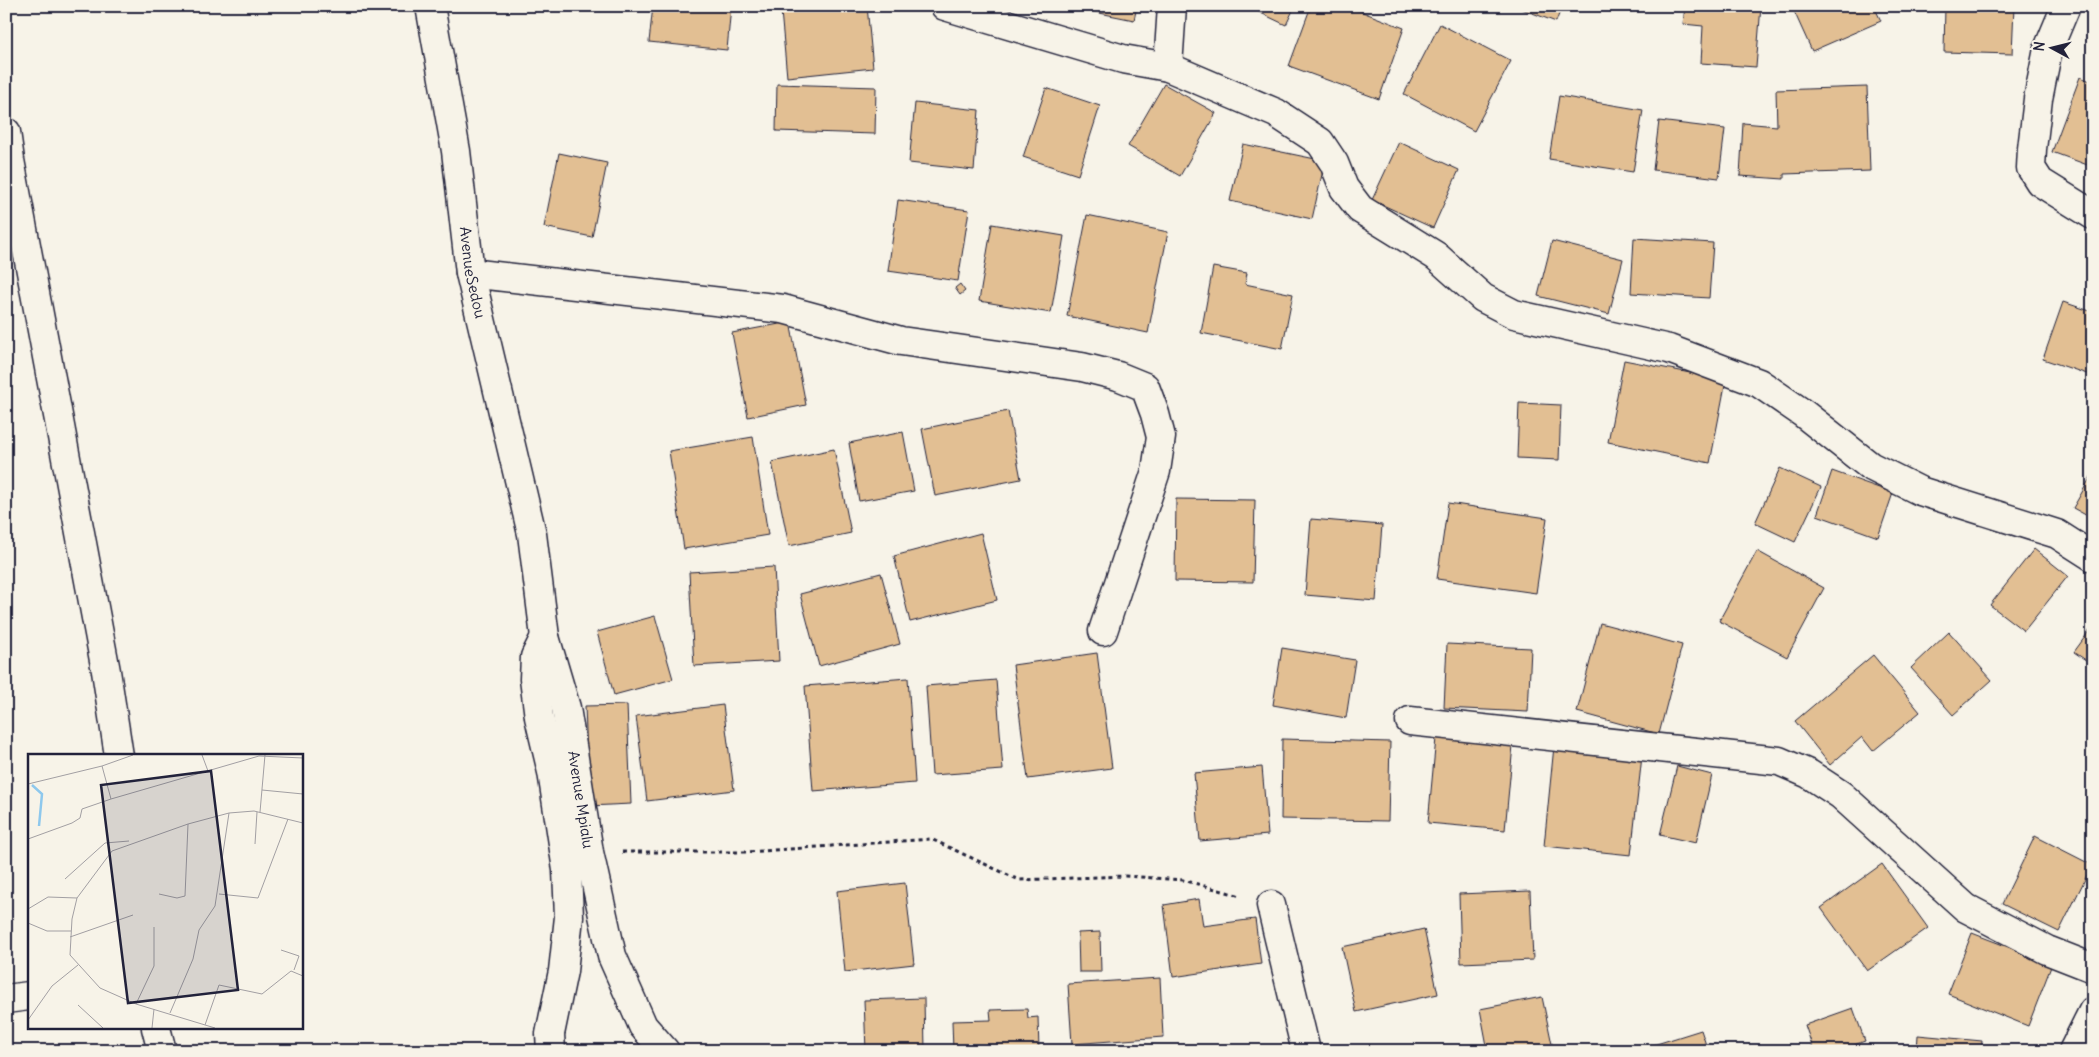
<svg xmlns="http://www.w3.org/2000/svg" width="2099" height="1057" font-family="Delius,sans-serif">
	<rect width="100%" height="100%" fill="#f7f3e8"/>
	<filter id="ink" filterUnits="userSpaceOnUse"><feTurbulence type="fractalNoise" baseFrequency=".02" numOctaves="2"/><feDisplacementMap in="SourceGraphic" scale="10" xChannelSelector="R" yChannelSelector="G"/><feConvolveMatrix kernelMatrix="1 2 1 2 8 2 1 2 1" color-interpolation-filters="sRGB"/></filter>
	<g filter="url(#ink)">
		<!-- building -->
		<path fill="#e2bf93" stroke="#22223b" d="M653,6H731L727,50L649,42Z
			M835,6H867L873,68L787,77L781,11Z
			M1065,6H1137L1134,20Z
			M1246,6H1295L1286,25Z
			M1311,6H1347L1404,28L1379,99L1289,66Z
			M1514,6H1562L1556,22Z
			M1685,6H1761L1756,67L1701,63L1703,26L1683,24Z
			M1800,6H1874L1881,21L1812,51L1793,9Z
			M1945,6H2014L2012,54L1944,52Z
			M1440,24L1511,61L1474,131L1404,94Z
			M2080,77L2093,82V167L2052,152Z
			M777,84L876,87L875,134L776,131Z
			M1164,84L1216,113L1180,176L1128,146Z
			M1867,87L1870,171L1784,174V179L1740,176L1743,123L1777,126L1776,90Z
			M1046,88L1100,106L1078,175L1023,157Z
			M1559,96L1643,110L1633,172L1549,159Z
			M915,103L979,110L974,170L909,163Z
			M1659,121L1725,129L1719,178L1653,170Z
			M1399,142L1459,170L1433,228L1372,200Z
			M1243,144L1325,161L1312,219L1230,201Z
			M559,153L607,163L592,237L544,227Z
			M898,200L969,210L958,281L888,271Z
			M1087,215L1168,232L1148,333L1067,316Z
			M992,224L1064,236L1051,313L979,301Z
			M1634,238L1713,243L1709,298L1631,293Z
			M1552,241L1623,259L1609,314L1538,296Z
			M1213,267L1247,273L1245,284L1293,294L1282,349L1201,333Z
			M960,284L965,291L960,295L955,288Z
			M2063,302L2093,312V376L2043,359Z
			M790,322L806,405L748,417L732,333Z
			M1624,360L1726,380L1710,463L1608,442Z
			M1519,403L1561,405L1559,460L1517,458Z
			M1008,411L1021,479L935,496L922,429Z
			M903,432L914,491L859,501L849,443Z
			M753,437L768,535L684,549L669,451Z
			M834,449L851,533L789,546L772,462Z
			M1780,468L1821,487L1795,542L1755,523Z
			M1832,471L1893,493L1878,537L1817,515Z
			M2093,473V519L2073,508Z
			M1176,499L1255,500L1253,582L1175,581Z
			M1448,503L1547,518L1536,593L1437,579Z
			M1311,519L1382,525L1376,601L1305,595Z
			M981,533L997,600L910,622L894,556Z
			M2034,549L2068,576L2024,631L1990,605Z
			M1757,551L1824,588L1787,657L1719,621Z
			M774,567L779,661L694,666L689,572Z
			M881,573L900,644L819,666L800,594Z
			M655,616L673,679L614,695L597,632Z
			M1600,623L1682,645L1659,734L1577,712Z
			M2093,626V665L2074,652Z
			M1949,632L1992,680L1953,715L1911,668Z
			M1447,644L1531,648L1528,712L1444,708Z
			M1282,648L1355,660L1346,718L1273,705Z
			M1097,653L1112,768L1028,779L1013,665Z
			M1873,655L1920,712L1873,751L1862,737L1830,765L1795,721Z
			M908,678L915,783L813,791L805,686Z
			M996,680L1003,770L932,775L926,686Z
			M627,705L631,804L589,806L585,706Z
			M723,705L734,790L647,801L636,716Z
			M1436,738L1513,745L1505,830L1428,823Z
			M1282,739L1390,742L1388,821L1281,819Z
			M1554,746L1642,756L1631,855L1544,846Z
			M1677,766L1712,775L1696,843L1660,835Z
			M1262,767L1268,835L1200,841L1194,773Z
			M2035,836L2092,865L2059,932L2002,904Z
			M1882,864L1928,928L1867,971L1821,908Z
			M905,883L914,964L845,972L837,891Z
			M1530,891L1533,960L1461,963L1459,894Z
			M1199,899L1203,926L1255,919L1261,964L1173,977L1164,905Z
			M1424,929L1438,994L1356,1012L1342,947Z
			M1100,932L1101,972H1079L1078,933Z
			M1972,933L2052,964L2028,1026L1948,994Z
			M1160,978L1163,1037L1072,1044L1068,984Z
			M1542,997L1553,1049L1488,1051L1480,1009Z
			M924,998L925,1051H866L864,1000Z
			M1853,1008L1865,1041L1838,1051H1814L1805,1025Z
			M1027,1009L1028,1018L1038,1017L1039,1051H953L952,1021L991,1020L990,1010Z
			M1701,1030L1708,1051H1648L1647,1047Z
			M1918,1035L1982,1041L1981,1051H1917Z"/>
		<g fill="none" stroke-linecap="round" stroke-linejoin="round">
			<!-- minor casing -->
			<g stroke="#22223b" stroke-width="31">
				<g id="minor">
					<path id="s1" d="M430,6L456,151L470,273L532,534L545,637L566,708L589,852L612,956L643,1026L665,1051"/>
					<path d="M945,6L1123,59L1168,67L1276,113L1320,142L1334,163L1344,188L1360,209L1436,256L1483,298L1514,314L1669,349L1759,383L1804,414L1870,466L1920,491L2057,534L2093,557"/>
					<path d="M2066,6L2048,49L2038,99L2032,149L2031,168L2040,182L2093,215"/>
					<path d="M1168,67L1172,6"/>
					<path d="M6,132L10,160L106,671L119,756"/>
					<path d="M470,273L783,309L901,341L1082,367L1118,376L1145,387L1155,414L1161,437L1156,471L1103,631"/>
					<path d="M545,637L535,657L534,679L539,717L552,772L567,870L569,917L563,971L550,1034L551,1051"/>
					<path d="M1410,721L1779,761L1809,774L1841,795L1966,908L2047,950L2093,968"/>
					<path d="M1271,905L1306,1051"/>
					<path d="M6,999L29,996"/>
					<path d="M156,1028L162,1051"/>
					<path d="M2073,1051L2093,1011"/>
				</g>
			</g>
			<!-- path -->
			<path stroke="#22223b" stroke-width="3" stroke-dasharray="4 4" stroke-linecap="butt" d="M622,852H747L931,839L1019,880L1125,876L1183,880L1241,896"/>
			<!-- minor -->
			<use href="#minor" stroke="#f7f3e8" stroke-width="28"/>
		</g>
	</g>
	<g text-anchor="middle" stroke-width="4" stroke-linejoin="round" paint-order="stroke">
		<!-- street labels -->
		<g font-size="15" fill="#22223b" stroke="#f7f3e8">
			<text dy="5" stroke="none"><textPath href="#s1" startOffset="270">AvenueSedou</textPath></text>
			<text dy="5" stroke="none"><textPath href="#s1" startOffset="809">Avenue Mpialu</textPath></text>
		</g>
	</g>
	<!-- overview -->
	<g transform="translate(28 754)">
		<rect width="275" height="275" fill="#f7f3e8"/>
		<path fill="none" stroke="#8ec8ed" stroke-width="2.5" d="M4,31L14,40L11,72"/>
		<path fill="none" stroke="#a29fa3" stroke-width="1" d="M174,1L180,17M74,12L105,1M0,30L74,12L83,45L231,2L275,4M234,36L275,40M232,58L237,1M0,85L44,69L52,64L54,55L83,45M227,90L229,58M37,125L77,89L101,87M131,140L149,144L157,142L160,70M191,140L230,144L260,65M0,155L20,143L49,144M0,169L19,177H43M42,183L105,161M253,196L271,202L266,216M108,250L126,212V173M50,251L75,274M142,259L165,205L171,176L187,152L201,59M0,266L24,232L50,211M177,271L191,231L234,240L263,217L275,222M124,274L126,255M187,274L108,250L72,234L42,201L44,165L49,144L84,97L160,70L201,59L226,57L275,69"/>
		<path fill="#22223b" fill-opacity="0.15" stroke="#22223b" stroke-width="2.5" d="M183,17L210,236L100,249L73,31Z"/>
		<rect width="275" height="275" fill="none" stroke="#22223b" stroke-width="2.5"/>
	</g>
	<!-- margin -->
	<rect width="2099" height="1057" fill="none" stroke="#f7f3e8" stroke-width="25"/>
	<rect x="12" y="12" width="2074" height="1032" fill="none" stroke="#22223b" stroke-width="2" filter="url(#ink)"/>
	<!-- north arrow -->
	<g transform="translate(2052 48) rotate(277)" stroke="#f7f3e8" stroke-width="4" paint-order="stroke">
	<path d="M0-4L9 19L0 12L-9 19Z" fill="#22223b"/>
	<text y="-8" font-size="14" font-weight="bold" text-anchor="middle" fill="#22223b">N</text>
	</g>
</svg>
